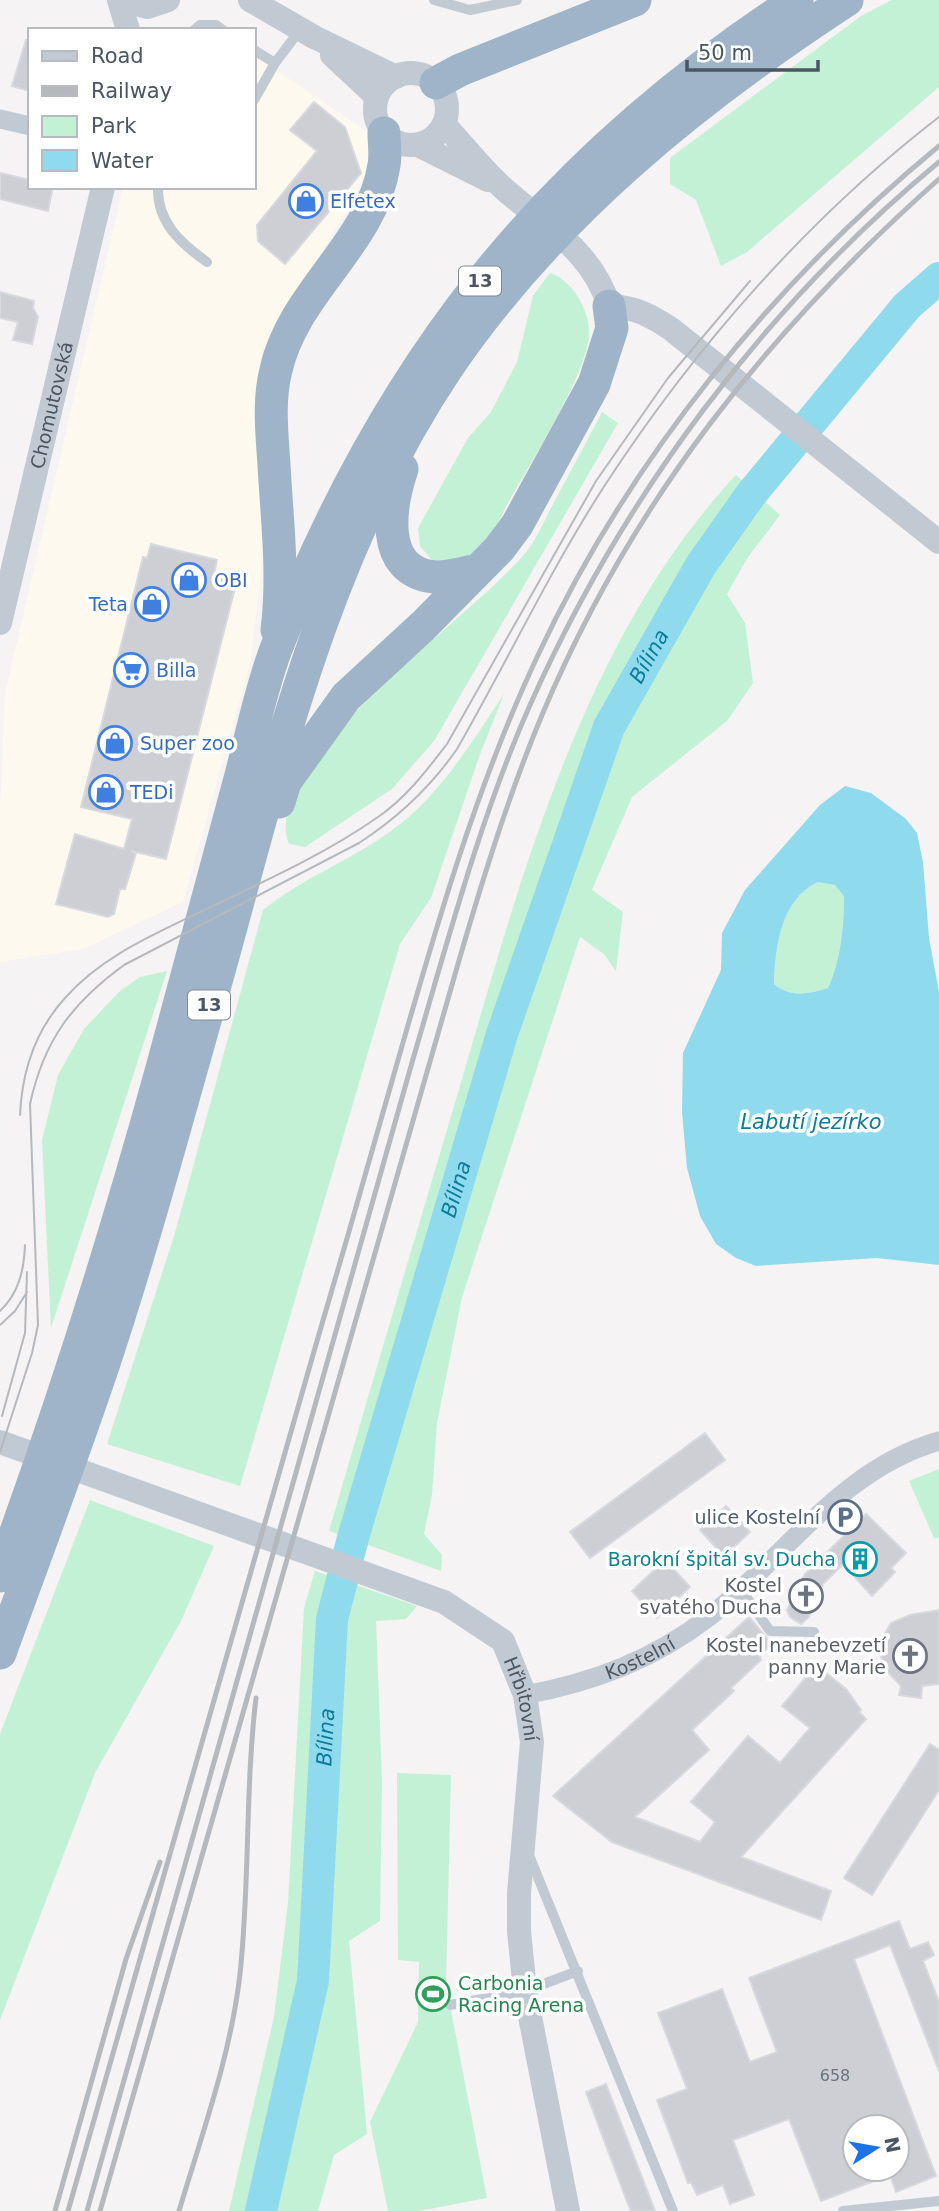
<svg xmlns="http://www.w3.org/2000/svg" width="939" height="2211" font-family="'DejaVu Sans',sans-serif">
	<rect width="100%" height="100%" fill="#f5f3f3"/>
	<!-- commercial -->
	<path fill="#fdf9ef" d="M254,55L382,142L350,205L263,349L255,392L264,547L250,664L183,902L83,949L0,962V808L5,693L123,187H254Z"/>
	<!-- green -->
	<path fill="#c3f1d5" d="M892,0H939V87L747,252L721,266L696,200L670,184V158L861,16Z
		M550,273C572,280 591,311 589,336C586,375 529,466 508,503C501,515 494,534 484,544C470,557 455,564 437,566L420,546L418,528L468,438L491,412L517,362L533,296Z
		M602,412L618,423L434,741L392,789L305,847L289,844C256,764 479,612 526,552C537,539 544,521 552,506C569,474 586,443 602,412Z
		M736,475L780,515L748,557L727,594L745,623L753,683L727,721L632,797L592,890L623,912L616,971L604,954L580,937L462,1297L437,1423L432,1495L424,1534L442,1555L441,1571L329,1531C372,1383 416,1234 460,1086C521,877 584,637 736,475Z
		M504,694L479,757L431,898L400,944L240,1486L107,1444L175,1233L263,910C302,878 350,861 391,831C440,796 471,743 504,694Z
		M818,882L835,885L844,895C844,927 841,959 828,988C808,994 791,998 774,984C775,947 781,899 818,882Z
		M167,971L51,1328L42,1140L58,1075L84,1029L120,991L140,977Z
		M939,1469V1538H934L909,1481Z
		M90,1500L214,1546L181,1621L95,1773L0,2020V1734Z
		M315,1571L417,1606L406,1619L376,1621L382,1780L380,1921L349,1941L367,2134L334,2155L318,2211H229L274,2017L288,1903L304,1608Z
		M397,1773L451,1775L446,1984L487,2198L419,2211H388L370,2122L418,2022L419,1962L398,1960Z"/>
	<!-- water -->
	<path fill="#90daee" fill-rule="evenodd" d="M845,786L871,793L906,819L917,833L923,862L929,938L939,992V1265L877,1258L756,1266L736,1258L716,1244L700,1216L687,1168L682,1112L683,1053L721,970L722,933L745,890L820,805ZM818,882L835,885L844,896C844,926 841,960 828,988C808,994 791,998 774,984C775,947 781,899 818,882Z"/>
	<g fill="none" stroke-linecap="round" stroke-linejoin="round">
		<!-- river -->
		<path stroke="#90daee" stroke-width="32" id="s1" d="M261,2211L313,1981L332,1619L353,1538L502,1034L609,727L701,565L752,493L907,306L939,278"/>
	</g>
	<!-- building -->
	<path fill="#cdcfd5" stroke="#d7d9de" stroke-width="2" fill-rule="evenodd" d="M26,40H30V91L12,86Z
		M314,102L345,127L361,173L285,264L258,241L257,225L317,151L290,130Z
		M0,173L30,180V187H53L48,211L0,199Z
		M0,292L34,301L33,308L38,317L32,344L13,340L18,322L0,318Z
		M151,544L217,560L214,574L237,580L166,859L131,851L136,853L125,889H120L114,914L108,917L56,904L75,834L124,849L132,819L81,807L143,557L147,558Z
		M705,1433L725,1460L590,1558L570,1532Z
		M726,1506L750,1532L724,1556L700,1530Z
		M866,1514L906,1553L891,1568L895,1572L872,1596L843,1564L823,1584L809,1617L801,1624L790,1617L787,1610L805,1574Z
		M665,1560L690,1587L657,1618L632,1591Z
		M939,1610V1684L922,1686L921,1698L899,1695L901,1686L883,1667L879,1644L891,1623L910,1615Z
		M749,1617L772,1644L760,1655L761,1660L731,1688L734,1691L692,1730L709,1750L635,1817L700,1842L715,1822L691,1802L748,1736L780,1763L810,1728L782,1706L816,1665L846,1689L861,1710L859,1712L866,1719L741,1857L831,1891L821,1920L612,1842L553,1796Z
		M930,1744L939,1750V1790L872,1895L844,1878Z
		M899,1921L910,1949L928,1942L934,1955L923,1961L939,2002V2071L890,1945L854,1959L936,2176L896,2192L890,2175L821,2201L789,2119L733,2140L754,2195L730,2204L723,2185L697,2195L691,2182L688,2183L657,2100L687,2089L658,2013L722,1989L750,2062L777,2052L749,1978ZM855,2127H897V2169H855Z
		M606,2084L655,2211H631L626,2199L586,2092Z"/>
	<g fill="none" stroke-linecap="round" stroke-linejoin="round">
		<!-- service -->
		<path stroke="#c1cad2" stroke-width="10" d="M434,0L470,10L517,0
			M194,30L200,25H216L223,30
			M254,50L275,63
			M254,100L275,63L300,30
			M158,187C157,222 180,243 207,262
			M741,1589L770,1631L814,1632
			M529,1855L673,2211
			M450,2005L525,1991L578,1971
			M843,2211L939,2201"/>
		<!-- minor -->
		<g stroke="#c1cad2" stroke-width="19">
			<path d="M0,119L30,126"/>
			<path id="s2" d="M525,1695C594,1682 653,1660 709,1617C786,1556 841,1469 939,1441"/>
		</g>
		<!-- tertiary -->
		<g stroke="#c1cad2" stroke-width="24">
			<path d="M119,0L128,30"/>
			<path d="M123,0L147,7L168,0"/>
			<path d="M250,0L314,37L396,77"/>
			<path d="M332,55L377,97"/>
			<circle cx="411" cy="109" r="36"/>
			<path d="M444,124C463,145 482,169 503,188C544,225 592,250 609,306C635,307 650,315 671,329L939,542"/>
			<path d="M418,145L488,180"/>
			<path id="s3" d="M0,623L103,187"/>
			<path id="s4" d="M0,1442L444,1602L503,1641L525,1695L532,1742L519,1893V1931L525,1991L568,2211"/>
		</g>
		<!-- trunk -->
		<path stroke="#9fb4c9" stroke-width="33" d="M436,83L460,70L635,0
			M402,469C390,505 378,571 434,577C448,578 464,573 477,570
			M277,630C284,575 277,520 274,465C272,434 268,401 276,370C293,292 372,244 384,165C386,155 384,143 384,133
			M279,802L285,782L346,697L423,626L499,549L517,525L594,384L612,328L609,306
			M0,1576C61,1410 114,1242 161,1072C186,978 212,884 237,790C250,744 259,694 276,649C385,367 543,165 797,0
			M0,1653C35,1557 71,1461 104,1363C145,1239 179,1112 215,985C275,771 321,556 447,368C551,215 694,100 847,0"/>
		<!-- tram -->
		<path stroke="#b5b8bd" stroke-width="2" d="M20,1115C22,1071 35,1031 65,998C99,959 148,937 194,915C256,885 321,857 378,817C406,798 427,770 447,744L596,481L668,378L750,281
			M0,1311C19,1293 24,1270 25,1245
			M0,1325L15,1311L27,1292
			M2,1416L25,1333L27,1272
			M0,1452L32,1353L38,1325L30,1104C44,1040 72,1003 124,965L359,843C399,817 430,788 457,749C507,662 550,570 605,485C695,347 808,218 939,117"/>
		<!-- rail -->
		<path stroke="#b5b8bd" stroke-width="5" d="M55,2211L126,1959L160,1862
			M68,2211C151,1921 233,1631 317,1341C342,1257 366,1172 390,1088C432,941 473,793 538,655C630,458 773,283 939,146
			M87,2211L413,1059C448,940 480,818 530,705C623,496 763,308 939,162
			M100,2211L460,957C484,875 509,794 542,715C632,501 767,332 939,179
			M179,2211C202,2134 231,2054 240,1974C250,1882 245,1790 256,1698"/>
	</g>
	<!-- icons -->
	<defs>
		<g id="shop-ring" transform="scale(1.75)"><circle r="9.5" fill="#fff" stroke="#3f7fe0" stroke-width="1.5"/><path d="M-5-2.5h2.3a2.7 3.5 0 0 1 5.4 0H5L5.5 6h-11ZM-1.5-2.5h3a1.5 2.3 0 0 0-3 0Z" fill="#3f7fe0"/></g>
		<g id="supermarket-ring" transform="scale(1.75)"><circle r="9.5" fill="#fff" stroke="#3f7fe0" stroke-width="1.5"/><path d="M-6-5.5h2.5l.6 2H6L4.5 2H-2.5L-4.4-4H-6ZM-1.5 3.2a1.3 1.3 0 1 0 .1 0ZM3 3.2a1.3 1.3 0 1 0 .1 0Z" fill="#3f7fe0"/></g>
		<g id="parking-ring" transform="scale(1.75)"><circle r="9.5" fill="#fff" stroke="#5c6f8a" stroke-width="1.5"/><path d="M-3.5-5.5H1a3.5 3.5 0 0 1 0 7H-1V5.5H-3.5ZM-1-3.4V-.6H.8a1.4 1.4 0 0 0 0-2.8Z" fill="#5c6f8a"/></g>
		<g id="building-ring" transform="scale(1.75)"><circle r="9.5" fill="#fff" stroke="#0f9aa8" stroke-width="1.5"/><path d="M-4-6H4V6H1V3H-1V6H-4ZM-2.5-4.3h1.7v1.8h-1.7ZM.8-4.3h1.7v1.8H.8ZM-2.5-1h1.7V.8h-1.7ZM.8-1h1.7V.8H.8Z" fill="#0f9aa8"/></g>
		<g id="church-ring" transform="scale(1.75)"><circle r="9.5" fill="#fff" stroke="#6b7280" stroke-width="1.5"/><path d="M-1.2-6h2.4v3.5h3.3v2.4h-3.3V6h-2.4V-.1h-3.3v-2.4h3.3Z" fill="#6b7280"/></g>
		<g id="stadium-ring" transform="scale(1.75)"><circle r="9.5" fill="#fff" stroke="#2e9e5b" stroke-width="1.5"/><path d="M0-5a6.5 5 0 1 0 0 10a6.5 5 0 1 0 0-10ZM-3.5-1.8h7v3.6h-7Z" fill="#2e9e5b"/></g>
	</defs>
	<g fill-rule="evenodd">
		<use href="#shop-ring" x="306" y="201"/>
		<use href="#shop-ring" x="189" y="580"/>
		<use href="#shop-ring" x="152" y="604"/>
		<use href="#supermarket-ring" x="131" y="670"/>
		<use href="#shop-ring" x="115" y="743"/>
		<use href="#shop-ring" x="106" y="792"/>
		<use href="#parking-ring" x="845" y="1517"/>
		<use href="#building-ring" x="860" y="1559"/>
		<use href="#church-ring" x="806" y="1596"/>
		<use href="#church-ring" x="910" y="1656"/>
		<use href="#stadium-ring" x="433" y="1994"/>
	</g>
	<g text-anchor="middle" stroke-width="7" stroke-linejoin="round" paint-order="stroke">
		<!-- number labels -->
		<g font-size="16" fill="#6b747e">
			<text x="835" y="2081">658</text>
		</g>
		<!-- shield labels -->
		<g fill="#fff" stroke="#808990" stroke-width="2">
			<rect x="459" y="266.5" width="42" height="29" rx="5"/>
			<rect x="188" y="990.5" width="42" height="29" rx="5"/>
		</g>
		<g font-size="18" font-weight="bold" fill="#4a5661">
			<text x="480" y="287">13</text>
			<text x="209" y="1011">13</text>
		</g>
		<!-- shop labels -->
		<g font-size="19" fill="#366cbe" stroke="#fff" text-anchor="start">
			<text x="330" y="208">Elfetex</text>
			<text x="214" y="587">OBI</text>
			<text x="128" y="611" text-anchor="end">Teta</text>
			<text x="156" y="677">Billa</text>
			<text x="140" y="750">Super zoo</text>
			<text x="130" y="799">TEDi</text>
		</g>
		<!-- street labels -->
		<g font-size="19" fill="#4a5661" stroke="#fff">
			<text dy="7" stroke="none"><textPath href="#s3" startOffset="224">Chomutovská</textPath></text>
			<text dy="7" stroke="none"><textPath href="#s2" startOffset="121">Kostelní</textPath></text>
			<text dy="7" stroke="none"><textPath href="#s4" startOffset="604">Hřbitovní</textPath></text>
		</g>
		<!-- service labels -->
		<g font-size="19" fill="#4e5e75" stroke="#fff" text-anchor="end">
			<text x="820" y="1524">ulice Kostelní</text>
		</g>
		<!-- culture labels -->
		<g font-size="19" fill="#0d838f" stroke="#fff" text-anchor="end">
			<text x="836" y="1566">Barokní špitál sv. Ducha</text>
		</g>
		<!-- worship labels -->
		<g font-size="19" fill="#5b616d" stroke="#fff" text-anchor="end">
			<text x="782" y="1592">Kostel<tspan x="782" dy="22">svatého Ducha</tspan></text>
			<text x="886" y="1652">Kostel nanebevzetí<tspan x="886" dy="22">panny Marie</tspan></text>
		</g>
		<!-- leisure labels -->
		<g font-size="19" fill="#27864d" stroke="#fff" text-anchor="start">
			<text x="458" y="1990">Carbonia<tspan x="458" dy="22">Racing Arena</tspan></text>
		</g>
		<!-- water labels -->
		<g font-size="21" font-style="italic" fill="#0c7c9b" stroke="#fff">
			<text dy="7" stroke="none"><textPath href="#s1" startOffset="1614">Bílina</textPath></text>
			<text x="811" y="1129">Labutí jezírko</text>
			<text dy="7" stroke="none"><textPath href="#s1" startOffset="1046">Bílina</textPath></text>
			<text dy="7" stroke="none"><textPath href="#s1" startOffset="480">Bílina</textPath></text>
		</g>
	</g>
	<!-- legend -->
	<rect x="28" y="28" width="228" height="161" fill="#ffffff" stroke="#b7bbc0" stroke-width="2"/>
	<rect x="42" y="51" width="35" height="10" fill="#c1cad2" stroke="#b7bbc0" stroke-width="2"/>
	<text x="91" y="63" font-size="21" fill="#4a5661">Road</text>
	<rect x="42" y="86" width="35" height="10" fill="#b5b8bd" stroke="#b7bbc0" stroke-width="2"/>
	<text x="91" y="98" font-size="21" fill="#4a5661">Railway</text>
	<rect x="42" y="116" width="35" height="21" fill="#c3f1d5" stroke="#b7bbc0" stroke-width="2"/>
	<text x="91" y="133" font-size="21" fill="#4a5661">Park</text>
	<rect x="42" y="150" width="35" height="21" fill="#90daee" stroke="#b7bbc0" stroke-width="2"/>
	<text x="91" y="168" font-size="21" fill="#4a5661">Water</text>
	<!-- north arrow -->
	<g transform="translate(876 2148) rotate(79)"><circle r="33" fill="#ffffff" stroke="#b7bbc0" stroke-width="2"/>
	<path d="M0-5L12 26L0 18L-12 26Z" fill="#1a73e8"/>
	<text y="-10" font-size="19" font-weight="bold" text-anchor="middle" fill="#4a5661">N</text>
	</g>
	<!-- scale -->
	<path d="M687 60v10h131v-10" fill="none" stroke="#4a5661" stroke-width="3.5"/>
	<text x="698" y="60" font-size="21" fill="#4a5661" stroke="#ffffff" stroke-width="5" paint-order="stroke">50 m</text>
</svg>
